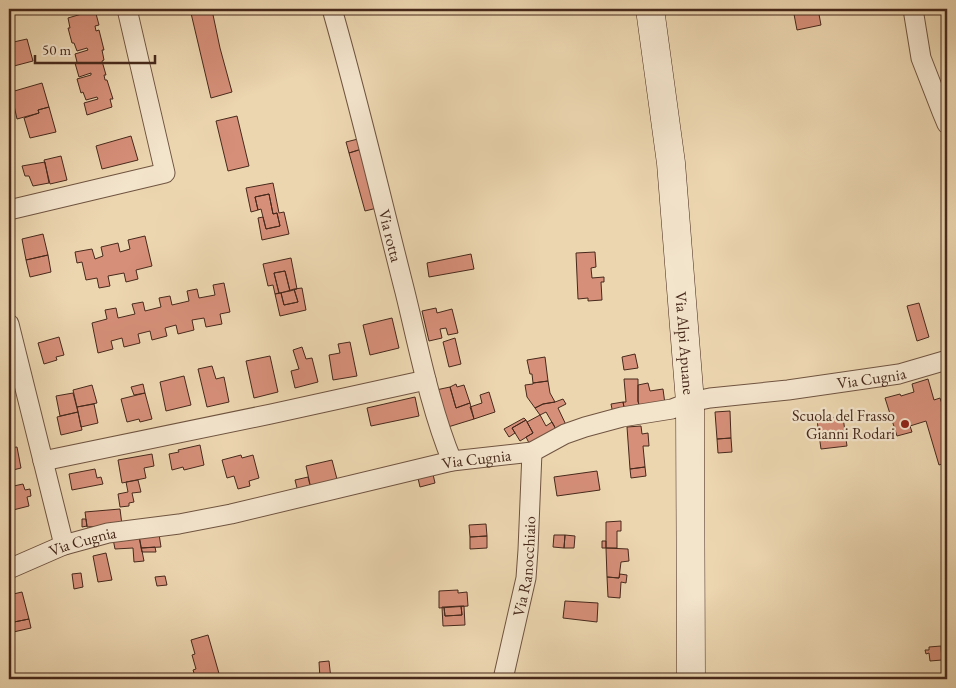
<svg xmlns="http://www.w3.org/2000/svg" width="956" height="688" font-family="'EB Garamond',serif">
	<rect width="100%" height="100%" fill="#ecd6b0"/>
	<filter id="stains"><feTurbulence type="fractalNoise" baseFrequency=".004" numOctaves="4"/><feColorMatrix values="0 0 0 0 .2 0 0 0 0 .09 0 0 0 0 .02 0 0 0 .5 -.17"/></filter>
	<radialGradient id="worn" r=".72"><stop offset=".6" stop-color="#630" stop-opacity="0"/><stop offset="1" stop-color="#630" stop-opacity=".3"/></radialGradient>
	<!-- building -->
	<path fill="#d68f79" stroke="#47291b" d="M190,9H195L196,13L212,10L220,48L232,92L211,98Z
		M195,9H215L196,13Z
		M793,9H818L821,25L797,30Z
		M95,10L99,25L95,26L96,31L99,30L104,50H102L104,60L102,61L106,75H104L105,80H107L113,99H110L112,107L87,115L84,103L98,99L97,97L86,100L83,92L81,93L77,79L91,75V73L79,77L75,63L77,62L75,54L88,50L87,48L77,51L74,43H72L68,28H70L68,18Z
		M27,39L33,61L14,66L9,47V43Z
		M9,47L13,63L9,64Z
		M42,83L49,107L38,110L39,113L17,119L11,92Z
		M49,107L56,132L30,138L24,118L39,113L38,110Z
		M237,116L249,166L228,171L216,121Z
		M131,136L138,160L102,169L96,146Z
		M362,138L365,148L349,153L346,142Z
		M365,148L381,207L365,211L349,153Z
		M61,156L67,180L50,184L44,160Z
		M45,162L49,183L33,186L29,176H25L22,166Z
		M273,183L279,213L284,212L289,234L262,240L258,218L263,217L266,229L280,226L277,213L273,214L269,194L255,197L258,210L251,212L246,188Z
		M269,194L273,214L277,213L280,226L266,229L261,209L258,210L255,197Z
		M43,234L48,255L26,260L22,239Z
		M145,236L152,266L136,270L138,279L126,282L124,273L108,276L110,286L99,288L97,278L86,280L82,262L77,263L75,252L92,249L95,259L103,256L101,247L118,243L120,252L130,249L128,240Z
		M595,252L596,267L591,268L592,278L604,277V282H601L602,300L588,301V298L578,299L576,253Z
		M471,254L474,269L429,277L427,263Z
		M48,255L51,272L30,277L26,260Z
		M291,258L297,289L290,291L285,271L274,273L279,293L275,294L273,285L268,286L263,264Z
		M285,271L290,291L279,293L274,273Z
		M224,283L230,312L220,314L222,324L206,327L204,318L192,320L194,330L178,334L176,325L165,328L167,336L152,340L150,331L138,334L140,343L124,347L122,338L111,341L113,349L98,353L92,323L107,319L105,310L116,308L118,318L135,314L132,304L143,302L145,311L161,307L159,298L170,296L172,305L189,301L187,291L197,289L199,298L215,295L213,285Z
		M302,288L306,310L280,316L275,294L281,293L284,305L298,302L294,289Z
		M294,289L298,302L284,305L281,293Z
		M919,303L929,337L917,341L907,306Z
		M436,308L437,313L452,309L458,333L448,335L446,328L440,329L442,338L429,341L422,311Z
		M392,318L399,348L370,355L363,325Z
		M59,337L64,355L56,357L57,360L44,364L38,343Z
		M455,338L461,364L449,367L443,342Z
		M350,342L357,376L333,380L329,355L340,353L338,344Z
		M302,347L306,359L312,358L318,382L295,388L291,371L299,369L293,350Z
		M635,354L638,368L624,370L622,357Z
		M270,356L278,392L254,398L246,361Z
		M545,357L548,381L533,383L532,374H530L527,360Z
		M212,366L216,379L224,377L229,402L207,407L198,369Z
		M184,376L191,405L166,411L160,382Z
		M624,379H638V401L640,409L625,412L623,402H626Z
		M928,379L934,400L940,398L947,419V462L939,465L926,421L910,426L912,432L897,436L885,398L900,394L901,396L914,392L912,384Z
		M548,381L550,393L555,402L543,404L535,408L527,397L525,385L533,384V383Z
		M648,383L650,391L663,389L665,404L640,409L638,401V385Z
		M143,384L145,393L134,395L131,387Z
		M456,384L457,387L464,385L470,403L456,408L450,387Z
		M92,385L97,403L77,407L73,390Z
		M450,387L456,408L470,403L474,419L448,427L436,390Z
		M489,392L495,412L474,419L470,407L482,403L480,395Z
		M73,393L78,412L60,416L56,396Z
		M145,393L152,419L140,422L139,419L127,422L121,399Z
		M415,397L419,416L371,426L367,408Z
		M563,399L566,404L558,408L567,427L557,431L546,412L540,415L535,408L543,404L555,402Z
		M623,402L625,412L613,414L611,404Z
		M94,404L98,423L81,427L77,407Z
		M9,408L12,424L9,425Z
		M730,411L731,438L717,439L715,412Z
		M78,412L82,430L61,435L57,417Z
		M540,415L546,426L552,422L557,431L530,445L526,437L533,433L527,422Z
		M843,417L847,446L821,449L817,420Z
		M524,418L526,420L512,428L515,433L509,437L504,429Z
		M526,420L533,433L520,441L512,428Z
		M641,426L642,434L648,433L649,446H643L645,467L630,469L627,427Z
		M731,438L732,452L718,453L717,439Z
		M200,445L204,465L184,470L183,467L172,470L169,454L179,452L178,450Z
		M17,447L21,468L9,471V448Z
		M152,454L154,466L144,468L146,478L122,483L118,460Z
		M241,455L242,458L253,455L259,478L249,481L250,486L238,489L234,476L227,478L222,460Z
		M332,460L338,483L311,489L306,466Z
		M645,467L646,476L631,478L630,469Z
		M95,469L97,478L101,477L103,484L72,490L69,474Z
		M432,470L435,483L420,487L417,474Z
		M597,471L600,490L557,496L554,477Z
		M308,477L311,489L298,492L295,480Z
		M138,480L141,492L132,493L134,502L129,503V506L120,507L118,494L128,492L126,482Z
		M23,484L25,490L30,489L31,496L27,497L29,506L9,511V487Z
		M120,509L122,525L87,527L85,512Z
		M82,519H86L87,526L82,527Z
		M621,521V531H617V548H606V522Z
		M486,524L487,536L470,537L469,525Z
		M159,534L161,547L141,548L139,536Z
		M554,535H565L564,548L553,547Z
		M565,535L575,536L574,548H564Z
		M139,536L144,561L134,562L133,548L115,549L113,539Z
		M487,536V548L470,549V537Z
		M602,541H606V548H602Z
		M155,547L156,552H142L141,548Z
		M606,548L628,549L629,561L621,562L619,578L607,577Z
		M106,553L112,580L98,582L93,556Z
		M81,573L83,587L74,589L72,574Z
		M620,574L627,575L626,583L621,582L620,598L608,597L607,577L619,578Z
		M165,576L167,585L157,586L155,577Z
		M458,590V593L467,592L468,606L439,608V591Z
		M22,592L29,619L9,623V595Z
		M565,601L598,603L597,622L563,618Z
		M461,606H464L465,625L443,626L442,607H444L445,616L462,615Z
		M461,606L462,615L445,616L444,607Z
		M29,619L31,628L9,633V623Z
		M208,635L220,677L213,679H196L193,670L196,669L192,655L195,654L191,640Z
		M941,646L942,660L930,661L929,653L926,654L925,650H929V647Z
		M329,661L331,679H320L319,662Z"/>
	<g fill="none" stroke-linecap="round" stroke-linejoin="round">
		<!-- street casing -->
		<g stroke="#705440" stroke-width="21">
			<g id="street">
				<path id="s1" d="M332,9C359,103 381,198 405,292C419,349 430,407 452,461"/>
				<path d="M913,9L921,58L942,112L947,124"/>
				<path d="M9,210L165,173L127,9"/>
				<path d="M9,324L64,545"/>
				<path d="M43,461L271,414L426,380"/>
				<path id="s2" d="M9,569L64,545L108,533L179,524L231,514L452,461L532,452L565,434L585,427L622,417L672,409L690,402L710,398L788,390L899,374L947,360"/>
				<path id="s3" d="M503,679L526,578L528,550L532,452"/>
			</g>
		</g>
		<!-- secondary casing -->
		<g stroke="#47291b" stroke-width="29">
			<g id="secondary">
				<path id="s4" d="M650,9L671,163L690,402L691,679"/>
			</g>
		</g>
		<!-- street -->
		<use href="#street" stroke="#f3e4cc" stroke-width="19"/>
		<!-- secondary -->
		<use href="#secondary" stroke="#f3e4cc" stroke-width="28"/>
	</g>
	<!-- markers -->
	<circle fill="#8f2418" stroke="#f3e4cc" stroke-width="2" cx="905" cy="424" r="5"/>
	<g text-anchor="middle" stroke-width="4.5" stroke-linejoin="round" paint-order="stroke">
		<!-- street labels -->
		<g font-size="16" fill="#47291b" stroke="#f3e4cc">
			<text dy="6" stroke="none"><textPath href="#s1" startOffset="234">Via rotta</textPath></text>
			<text dy="6" stroke="none"><textPath href="#s4" startOffset="336">Via Alpi Apuane</textPath></text>
			<text dy="6" stroke="none"><textPath href="#s2" startOffset="888">Via Cugnia</textPath></text>
			<text dy="6" stroke="none"><textPath href="#s2" startOffset="482">Via Cugnia</textPath></text>
			<text dy="6" stroke="none"><textPath href="#s2" startOffset="79">Via Cugnia</textPath></text>
			<text dy="6" stroke="none"><textPath href="#s3" startOffset="115">Via Ranocchiaio</textPath></text>
		</g>
		<!-- poi labels -->
		<g font-size="16" fill="#47291b" stroke="#f3e4cc" text-anchor="end">
			<text x="895" y="421">Scuola del Frasso<tspan x="895" dy="18">Gianni Rodari</tspan></text>
		</g>
	</g>
	<!-- margin -->
	<rect width="956" height="688" fill="none" stroke="#ecd6b0" stroke-width="30"/>
	<rect x="10" y="10" width="936" height="668" fill="none" stroke="#47291b" stroke-width="2.5"/>
	<rect x="15" y="15" width="926" height="658" fill="none" stroke="#47291b"/>
	<!-- scale -->
	<path d="M35 55v8h120v-8" fill="none" stroke="#47291b" stroke-width="2.5"/>
	<text x="42" y="55" font-size="15" fill="#47291b" stroke="#f3e4cc" stroke-width="4" paint-order="stroke">50 m</text>
	<rect width="100%" height="100%" filter="url(#stains)"/>
	<rect width="100%" height="100%" fill="url(#worn)"/>
</svg>
